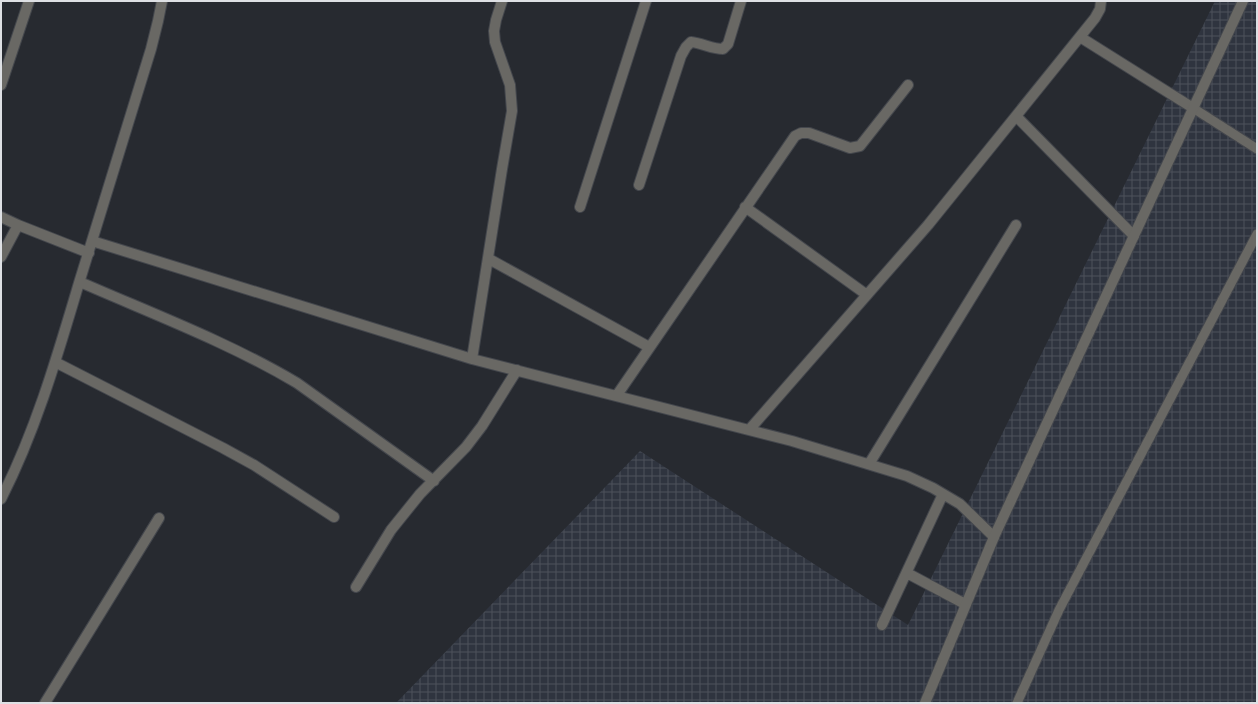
<svg xmlns="http://www.w3.org/2000/svg" width="1258" height="704" font-family="'Alegreya Sans',sans-serif">
	<defs>
		<pattern id="industrial-grid" width="8" height="8" patternUnits="userSpaceOnUse"><rect width="8" height="8" fill="#2f343f"/><path d="M0 4h8M4 0v8" fill="none" stroke="#4d515b"/></pattern>
	</defs>
	<rect width="100%" height="100%" fill="#272a30"/>
	<!-- industrial -->
	<path fill="url(#industrial-grid)" d="M1215,1H1257V703H396L640,451L908,625Z"/>
	<g fill="none" stroke-linecap="round" stroke-linejoin="round">
		<!-- service casing -->
		<g stroke="#44474d" stroke-width="11">
			<path id="service" d="M1193,108L1257,149
				M1017,703L1059,610L1257,234"/>
		</g>
		<!-- minor casing -->
		<g stroke="#44474d" stroke-width="12">
			<path id="minor" d="M1080,37L1193,108
				M1,85L29,1
				M1016,116L1134,236
				M639,185L681,56L686,47L691,42C702,43 712,49 723,49L728,44L741,1
				M580,207L646,1
				M745,207L867,295
				M1,217L18,225L89,253
				M92,241L472,359L792,441L907,476L933,488L960,504L994,537
				M1,257L18,225
				M489,259L649,347
				M80,282C153,314 228,342 297,383L434,481
				M472,359L502,169L512,111L510,85L495,42L494,31L496,20L502,1
				M55,362L223,448L254,465L334,517
				M617,395L795,136L801,133H809L850,148L860,146L908,85
				M749,430L928,225L1095,18L1100,9L1101,1
				M869,464L1016,225
				M1,499C36,430 57,357 79,283C103,205 127,127 151,49L158,21L162,1
				M907,573L965,604
				M356,587L391,530L420,494L466,447L482,426L517,370
				M882,625L943,494
				M45,703L159,518"/>
		</g>
		<!-- tertiary casing -->
		<g stroke="#44474d" stroke-width="12">
			<path id="tertiary" d="M925,703L994,537L1243,1"/>
		</g>
		<!-- service -->
		<use href="#service" stroke="#696864" stroke-width="9"/>
		<!-- minor -->
		<use href="#minor" stroke="#696864" stroke-width="10"/>
		<!-- tertiary -->
		<use href="#tertiary" stroke="#696864" stroke-width="10"/>
	</g>
	<!-- border -->
	<rect width="1258" height="704" fill="none" stroke="#dee0e4" stroke-width="4"/>
</svg>
